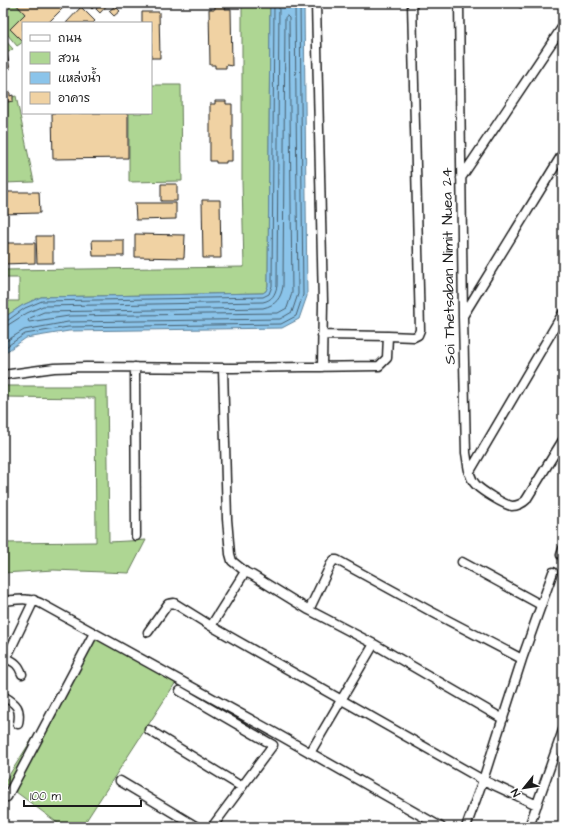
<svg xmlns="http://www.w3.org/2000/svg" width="566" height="830" font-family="'Architects Daughter','Playpen Sans Thai',sans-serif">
	<rect width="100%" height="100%" fill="#fff"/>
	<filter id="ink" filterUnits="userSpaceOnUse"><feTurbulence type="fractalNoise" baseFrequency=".025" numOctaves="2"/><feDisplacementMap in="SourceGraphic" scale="8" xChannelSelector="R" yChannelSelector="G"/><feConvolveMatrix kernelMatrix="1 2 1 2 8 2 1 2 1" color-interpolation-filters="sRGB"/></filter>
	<g filter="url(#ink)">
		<!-- green -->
		<path fill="#aed693" stroke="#657958" d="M3,3H15L25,14L10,29L23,42L17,46L3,29Z
			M242,3H270L268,286L266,291L263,293L41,297L23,305L3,318V301H19V278H3V270L244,267L242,181Z
			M3,38L13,49L7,53H3Z
			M151,85H181L182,181L129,182V113H151Z
			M16,96L34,182L3,183V164L5,160V99Z
			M3,386H107L109,542L146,540L129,573L54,570L3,573V543L96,542L95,398L3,397Z
			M96,639L176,682L82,827H63L4,783Z"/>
		<!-- water -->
		<path fill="#8bc4ea" stroke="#5f8198" d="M270,3H304L307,296L299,319L282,328L69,331L26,338L3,354V318L23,305L41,297L263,293L266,291L268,286Z"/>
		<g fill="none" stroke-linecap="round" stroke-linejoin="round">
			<!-- shore -->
			<path stroke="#485f6e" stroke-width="1" d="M287,16L289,18L292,293L287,308L278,313L69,316L29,322L28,320L30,318L44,312L263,308C276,305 281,298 283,286L285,18Z
				M3,321H7L25,308L42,301L263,297L269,294L272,286L274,3
				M3,326L8,325L27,313L43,306L263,302C272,300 275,295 277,286L279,3
				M3,343L24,330L68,322L280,319L292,312L298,294L295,3
				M3,349L25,334L68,327L281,324L296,316L303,295L300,3"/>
		</g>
		<!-- building -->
		<path fill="#f0d2a3" stroke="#1c1c1c" d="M15,3H68L48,23H23V42L10,29L25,14Z
			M87,3H98L92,9Z
			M101,3H109L100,13L96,9Z
			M115,6L120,11L114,16L109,11Z
			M215,6H226L225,9H231L232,66L226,65V68H215V65H210L209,9H215Z
			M81,7L95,21L93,23H66Z
			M142,12H159L160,58H151V23H142Z
			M3,53H7L10,69H3Z
			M10,92V96L13,95V101L8,102L7,97L3,98V93Z
			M3,99H5V170H3Z
			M215,101H226V104H232V161H226V163H216V161H210V104H215Z
			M52,113H128V158L53,159Z
			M161,184H177V201H161Z
			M3,192H39L40,213L3,214Z
			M202,200H220L221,258H203Z
			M135,203H176V219L136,220Z
			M135,234L185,235L184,258L135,257Z
			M36,236H53V263H37Z
			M92,240H124V256H93Z
			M3,243H35V263L3,264Z"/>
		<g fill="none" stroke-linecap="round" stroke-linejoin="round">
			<!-- minor casing -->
			<g stroke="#1c1c1c" stroke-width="11">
				<path id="minor" d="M316,3L323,302L322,367
					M459,3L463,317L466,453C468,463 468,477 476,485C482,491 504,505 512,506C517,506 523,503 526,500L563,440
					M522,3H540
					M461,178L563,26
					M463,316L563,153
					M322,335L388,336
					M135,367L136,536
					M223,368L227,519L230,554L232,561L247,573L252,575L309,610L374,644L503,719
					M3,375L54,368L86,367L233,368L379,366L387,358L388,336L414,337L418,335L420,330L412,3
					M469,473L563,313
					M563,549L561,555L563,557
					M462,562L541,605
					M3,601C16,600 28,597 40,603L279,735L441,827
					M309,610L331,564L334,560H337L432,612L522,659
					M211,626L243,575L247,573
					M148,632L168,604L174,603L211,626L483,780L537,805
					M6,658C15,662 19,665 22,674
					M3,665L34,600
					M180,691L273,745L212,827
					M3,696C17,704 21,708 18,724
					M149,730L242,787
					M310,753L374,644
					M120,781L197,827
					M7,797L94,633
					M466,827L483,780L522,659L553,572
					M529,827L563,730"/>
			</g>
			<!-- minor -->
			<use href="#minor" stroke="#fff" stroke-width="8"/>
		</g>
	</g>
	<g text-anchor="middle" stroke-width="3.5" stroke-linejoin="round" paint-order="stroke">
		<!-- street labels -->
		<g font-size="15" fill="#1c1c1c" stroke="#fff">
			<text transform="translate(448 266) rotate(-91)" y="5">Soi Thetsaban Nimit Nuea 24</text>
		</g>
	</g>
	<!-- margin -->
	<rect width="566" height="830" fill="none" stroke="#fff" stroke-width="16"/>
	<rect x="8" y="8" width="550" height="814" fill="none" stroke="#1c1c1c" stroke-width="1.5" filter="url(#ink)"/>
	<!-- legend -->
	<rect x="22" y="22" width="130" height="92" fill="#ffffff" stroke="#a4a4a4"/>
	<rect x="30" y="35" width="20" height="6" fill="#ffffff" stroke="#a4a4a4"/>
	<text x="58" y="42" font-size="12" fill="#1c1c1c">ถนน</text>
	<rect x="30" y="52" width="20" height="12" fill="#aed693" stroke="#a4a4a4"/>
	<text x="58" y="62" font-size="12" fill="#1c1c1c">สวน</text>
	<rect x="30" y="72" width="20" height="12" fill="#8bc4ea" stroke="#a4a4a4"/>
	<text x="58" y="82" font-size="12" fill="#1c1c1c">แหล่งน้ำ</text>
	<rect x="30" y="92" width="20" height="12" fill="#f0d2a3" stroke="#a4a4a4"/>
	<text x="58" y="102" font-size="12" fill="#1c1c1c">อาคาร</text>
	<!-- north arrow -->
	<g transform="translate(524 788) rotate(240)" stroke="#ffffff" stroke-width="3" paint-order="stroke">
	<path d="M0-3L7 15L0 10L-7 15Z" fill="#1c1c1c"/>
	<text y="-6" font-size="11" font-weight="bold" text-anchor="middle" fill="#1c1c1c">N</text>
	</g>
	<!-- scale -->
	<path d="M24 800v6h117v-6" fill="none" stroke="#1c1c1c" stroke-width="2"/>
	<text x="30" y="800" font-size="12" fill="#1c1c1c" stroke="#ffffff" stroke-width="3" paint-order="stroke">100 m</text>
</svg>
